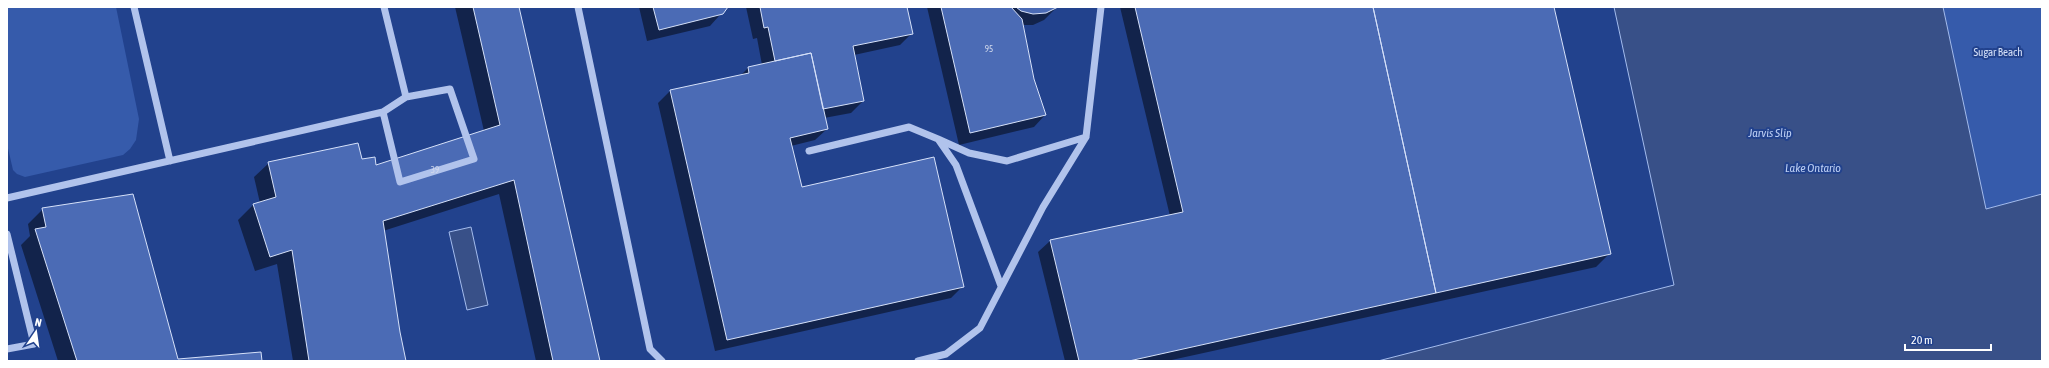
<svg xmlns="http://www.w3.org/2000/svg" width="2049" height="368" font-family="'Asap Condensed',sans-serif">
	<rect width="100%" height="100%" fill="#22428d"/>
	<!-- green -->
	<path fill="#365bab" d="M7,7H116L139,119L136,140L130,149L123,155L25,177L17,174L13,170L7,144Z
		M1943,7H2042V194L1986,209Z"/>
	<!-- water -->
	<path fill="#385088" stroke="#a4bced" d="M1614,7H1943L1986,209L2042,194V361H1378L1674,285Z
		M471,227L488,305L467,310L449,232Z"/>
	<!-- shadow -->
	<path fill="#0007" d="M455,7H519L598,361H536L499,194L383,231L399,332L405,361H293L277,264L255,271L238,220L253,205L260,203L254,177L269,163L361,161L375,166L484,131Z
		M639,7H727L710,26L647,41Z
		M746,7H906L912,33L900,45L854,55L863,101L851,113L824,118L827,129L815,140L791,146L801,189L963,286L951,298L715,351L658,103L670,91L741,75L748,68L762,65L757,38L753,39Z
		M927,7H1057L1044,20L1033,25H1022L1033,80L1045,115L1034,127L959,145Z
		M1120,7H1553L1609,254L1596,267L1167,361H1065L1038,252L1050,241L1170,216Z
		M43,209L177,360L261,361H58L21,245L30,236L28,224Z"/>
	<!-- building -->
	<path fill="#4b6bb5" stroke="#d6e1f9" d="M473,7H519L600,361H553L514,180L383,221L400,332L406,361H309L292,250L270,257L253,204L276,197L268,162L358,143L362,159L375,157L376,165L500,125Z
		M653,7H728L723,14L659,30Z
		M760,7H907L913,34L853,46L864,101L823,109L811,53L775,61L768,27L764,28Z
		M941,7H1011L1022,19L1034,79L1046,115L970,133Z
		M1016,7H1058L1046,13L1033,14L1021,11Z
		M1135,7H1373L1436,293L1129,361H1079L1050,240L1183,212Z
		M1373,7H1554L1611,254L1436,293Z
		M811,53L828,129L790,138L802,187L934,157L964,287L727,340L670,90L749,73L748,67Z
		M133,194L178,359L261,352L262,361H77L35,229L46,227L42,208Z"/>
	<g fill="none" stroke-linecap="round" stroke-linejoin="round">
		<!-- minor -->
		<path stroke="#b1c3ec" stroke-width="7" d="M134,7L170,161
			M384,7L406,97
			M578,7L650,349L662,361
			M938,139L969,153L1007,161L1086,137
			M809,151L909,127L938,139L956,165L1001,286
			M7,198L383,112L406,97L450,89L474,159L400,182L383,112
			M7,234L34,344L7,349
			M918,361L946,354L980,328L1043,207L1086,137L1101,7"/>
	</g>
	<g text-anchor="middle" stroke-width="4" stroke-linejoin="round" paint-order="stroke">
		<!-- number labels -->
		<g font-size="9" fill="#d2daec">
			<text x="989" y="52">95</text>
			<text x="435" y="173">39</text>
		</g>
		<!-- park labels -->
		<g font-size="11" fill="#d6e1f9" stroke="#22428d">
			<text x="1998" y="56">Sugar Beach</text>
		</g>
		<!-- water labels -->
		<g font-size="12" font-style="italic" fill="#bccef3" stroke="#22428d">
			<text x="1770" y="137">Jarvis Slip</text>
			<text x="1813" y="172">Lake Ontario</text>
		</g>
	</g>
	<!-- border -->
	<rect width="2049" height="368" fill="none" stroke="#ffffff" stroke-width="16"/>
	<!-- north arrow -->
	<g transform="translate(36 332) rotate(13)" stroke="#22428d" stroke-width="3" paint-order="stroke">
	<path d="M0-3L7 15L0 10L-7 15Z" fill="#ffffff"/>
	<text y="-6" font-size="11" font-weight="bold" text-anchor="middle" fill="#ffffff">N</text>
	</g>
	<!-- scale -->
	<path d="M1905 344v6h86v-6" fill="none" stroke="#ffffff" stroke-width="2"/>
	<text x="1911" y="344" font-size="12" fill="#ffffff" stroke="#22428d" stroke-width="3" paint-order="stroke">20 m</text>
</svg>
